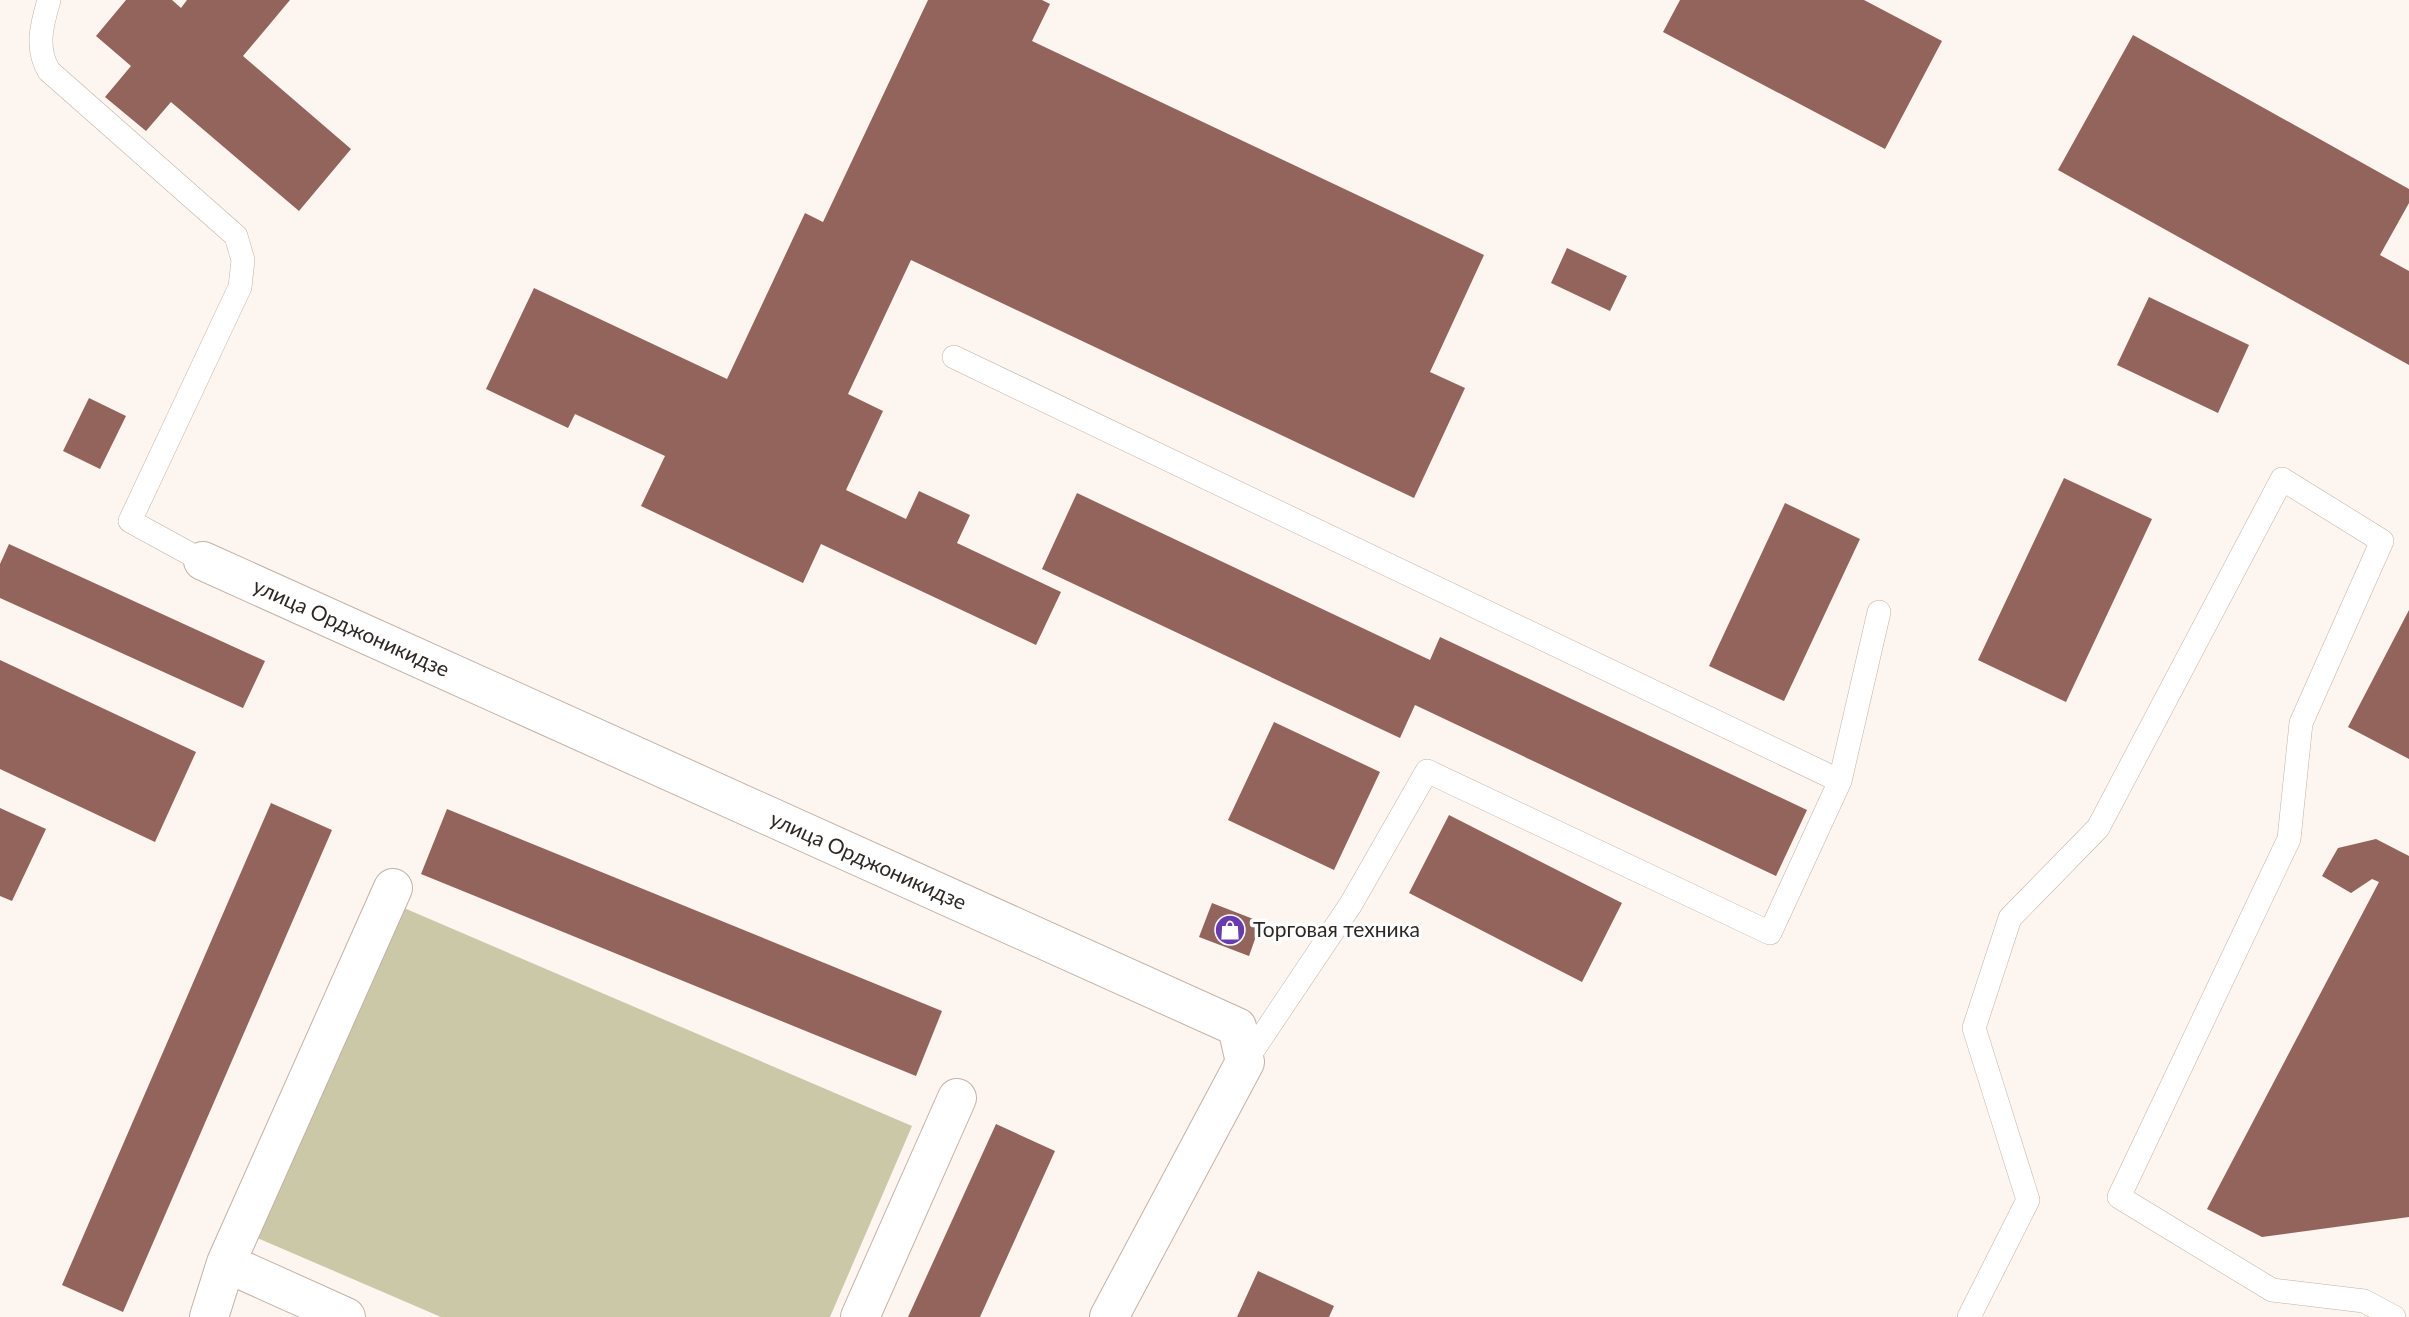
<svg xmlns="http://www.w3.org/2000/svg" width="2409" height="1317" font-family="Lato,sans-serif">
	<rect width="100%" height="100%" fill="#fcf5f0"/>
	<!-- grass -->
	<path fill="#cbc8a8" d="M397,905L912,1126L830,1317H441L255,1237Z"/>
	<!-- building -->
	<path fill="#93645b" d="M126,0H172L181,8L187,0H290L243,56L351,149L299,211L171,102L146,131L105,97L131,66L96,36Z
		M928,0H1042L1050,4L1032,41L1484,255L1430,372L1465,388L1414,498L911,260L848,394L883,411L846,490L906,519L919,491L970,515L957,543L1061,592L1036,645L821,544L803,583L641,506L665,456L575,414L568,428L486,389L534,288L727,379L805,213L823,222Z
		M1680,0H1864L1942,41L1885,149L1663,32Z
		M2133,35L2409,189V203L2380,255L2409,271V365L2058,170Z
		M1567,248L1627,276L1610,311L1551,283Z
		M2149,297L2249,345L2218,413L2117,365Z
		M89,398L126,416L100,469L63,451Z
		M2064,478L2152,519L2066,702L1978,660Z
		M1077,493L1430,660L1440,637L1807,810L1776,876L1415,705L1400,738L1042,569Z
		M1785,503L1860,539L1784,701L1709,666Z
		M9,544L265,661L243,708L0,598V564Z
		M2409,610V759L2348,727Z
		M0,660L196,752L155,842L0,769Z
		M1274,722L1380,772L1334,870L1228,820Z
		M271,803L332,830L123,1312L62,1285Z
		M0,808L46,829L12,901L0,896Z
		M447,809L942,1011L916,1076L421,874Z
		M1449,815L1622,903L1582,982L1409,893Z
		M2376,839L2409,856V1217L2262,1237L2207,1209L2379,882L2372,879L2351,893L2322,876L2338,848Z
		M1212,903L1261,922L1249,956L1199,937Z
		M996,1124L1055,1151L980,1317H908Z
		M1258,1271L1334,1306L1329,1317H1237Z"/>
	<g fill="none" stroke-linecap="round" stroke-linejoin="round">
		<!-- lane casing -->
		<g stroke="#c3b2a7" stroke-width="24">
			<path id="lane" d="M49,0C42,24 35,48 49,71L236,236L243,260L240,287L130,521L203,561
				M954,357L1840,781
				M1245,1062L1351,904L1427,771L1770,933L1840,781L1879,612
				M1969,1317L2028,1200L1974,1028L2010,918L2098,828L2282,479L2382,541L2301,723L2289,839L2119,1197L2272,1290L2364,1301L2394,1317"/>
		</g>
		<!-- street casing -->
		<g stroke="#c3b2a7" stroke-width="40">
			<path id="street" d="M203,561L1237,1027L1245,1062L1109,1317
				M226,1263L393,888
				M209,1317L226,1263L346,1317
				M860,1317L957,1098"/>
		</g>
		<!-- lane -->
		<use href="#lane" stroke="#fff" stroke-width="23"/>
		<!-- street -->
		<use href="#street" stroke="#fff" stroke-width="38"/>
	</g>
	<!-- icons -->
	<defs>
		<g id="shop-disc" transform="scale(1.575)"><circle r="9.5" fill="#693bb2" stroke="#fff"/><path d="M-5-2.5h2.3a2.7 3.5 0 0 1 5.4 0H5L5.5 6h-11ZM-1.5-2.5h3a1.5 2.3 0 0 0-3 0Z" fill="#fff"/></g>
	</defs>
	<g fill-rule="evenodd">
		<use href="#shop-disc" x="1230" y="930"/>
	</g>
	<g text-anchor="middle" stroke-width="7" stroke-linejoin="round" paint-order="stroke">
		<!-- street labels -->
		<g font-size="21" fill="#2e2824" stroke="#fff">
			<text transform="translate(351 628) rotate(24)" y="7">улица Орджоникидзе</text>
			<text transform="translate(868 861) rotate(24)" y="7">улица Орджоникидзе</text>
		</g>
		<!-- poi labels -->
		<g font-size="21" fill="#2e2824" stroke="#fff" text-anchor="start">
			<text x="1253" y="937">Торговая техника</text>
		</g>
	</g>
</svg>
